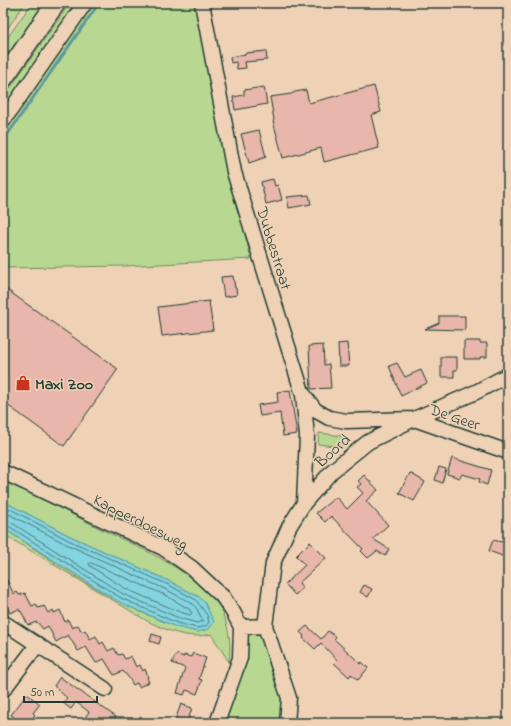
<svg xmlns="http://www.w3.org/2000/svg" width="511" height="726" font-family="'Indie Flower',sans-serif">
	<rect width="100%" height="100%" fill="#efd2b5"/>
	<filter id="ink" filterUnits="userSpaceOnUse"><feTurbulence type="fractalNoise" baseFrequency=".025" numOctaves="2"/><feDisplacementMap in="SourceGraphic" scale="8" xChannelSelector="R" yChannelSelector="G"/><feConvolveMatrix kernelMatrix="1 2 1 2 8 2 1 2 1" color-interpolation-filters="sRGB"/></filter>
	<g filter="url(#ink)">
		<!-- green -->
		<path fill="#b8d892" stroke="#6c8a63" d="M3,3H25L3,35Z
			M32,3H44L3,61V44Z
			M70,3H81L3,115V98Z
			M93,3H196L235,193L251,259L124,266L3,268V131Z
			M319,433L343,436L342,447L318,444Z
			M3,480C36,496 68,512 101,529C144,550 197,571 224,613L223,615C230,631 231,645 229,662L211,634C189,640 169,631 149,622L3,534V528C64,568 126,615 198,632L205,603L199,597L171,582L70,536L3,501Z
			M264,629L286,699L284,723H219L244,630Z"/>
		<!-- water -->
		<path fill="#84d3e0" stroke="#5c979b" d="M3,501L70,536L171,582L199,597L205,603L214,622L209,629L198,632L176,627L119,602L3,528Z"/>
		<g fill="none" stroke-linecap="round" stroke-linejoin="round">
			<!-- shore -->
			<path stroke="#477979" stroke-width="1" d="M3,505L68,540L169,585L196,600L207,615L209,622L206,626L197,628L177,623L121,598L7,525H3
				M3,511L66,544L167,590L193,604L197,609L203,621L197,623L179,618L123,594L9,521L3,520
				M91,563L165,595L189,609L192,613L190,615L180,612L126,589L90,566L89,564Z"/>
			<!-- stream -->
			<path stroke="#5c979b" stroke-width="3" d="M3,141L99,3"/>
		</g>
		<!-- building -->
		<path fill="#e8b6aa" stroke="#1f3d34" d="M266,51L267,60L245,62L246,68L237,69L236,62L231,63L230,57L246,54V53Z
			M374,86L381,112L371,115L379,148L324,162L321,148L283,158L273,121L274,120L270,97L291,94L295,92L306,90L309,103Z
			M264,87L267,104L235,110L233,97L244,95V90Z
			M259,130L266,157L249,163L241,134Z
			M273,179L275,186L278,185L282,200L266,204L261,182Z
			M309,195L311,204L289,208L287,197Z
			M233,276L235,288H236L237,295L224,297L221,277Z
			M3,287L118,369L64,446L3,402Z
			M209,301L213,330L162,336L158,307Z
			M439,316H465V330L425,329L439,323Z
			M464,341H480V343H487V357H480V359H464Z
			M347,343L349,366H339L338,344Z
			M323,345L324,365L329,364L331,388L311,389L309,346Z
			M441,357H457V370H454V377H441Z
			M397,363L405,377L421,370L427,383L401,396L389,366Z
			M290,390L297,434L283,436L280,413L260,416L258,405L278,402L277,392Z
			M452,458L491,470L487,485L479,482L480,479L462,474L460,478L447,474Z
			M439,467L446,469L442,483L435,480Z
			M410,473L425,482L414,501L399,493Z
			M364,475L378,490L366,501L388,525L373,539L389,549L385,556L377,551L368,558L361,551L363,549L331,516L325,522L316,513L336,497L347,509L363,493L357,487L361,484L358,481Z
			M507,528L508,547L505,557L489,551L493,540L502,542Z
			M310,542L326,558L299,583L303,588L295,595L285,584L305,565L296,556Z
			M3,573L14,594L17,592L19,595L25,593L32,606L36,604L38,608L44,606L48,613L53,610L54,613L60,610L65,622L68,620L72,628L78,625L82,632L85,630L90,639L96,636L100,644L103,642L108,651L114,648L118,655L122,654L125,659L131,656L136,667L140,665L143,671L145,669L148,677L147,678L149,682L139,687L137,683L133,685L129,678L123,671L114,675L104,659L96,663L86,647L78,651L68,635L56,642L48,626L43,629L37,622L28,625L21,611L20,612L19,609L10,613L3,600Z
			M364,585L372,589L368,597L360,592Z
			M307,626L321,639L328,631L336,637L334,639L361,664L362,662L368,668L358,680L351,674L349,677L334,663L337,660L321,643L315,649L303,638L304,636L300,632Z
			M152,634L161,637L159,644L150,641Z
			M193,653L206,658L199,679L202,680L197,694L186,690L184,695L177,693L185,668L172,663L176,654L184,657V655L191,657Z
			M60,677L116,717L112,723H81L89,712L76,702L71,709L63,703L67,698L54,686Z
			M27,694L40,704L33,713L35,715L30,721L28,719L25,723H22L11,715Z
			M181,704L192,708L187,723H174Z"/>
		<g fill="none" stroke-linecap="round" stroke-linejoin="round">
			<!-- minor casing -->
			<g stroke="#1f3d34" stroke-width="17">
				<path id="minor" d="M202,3L234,172L303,395L307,436L304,503
					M3,121L85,3
					M304,395L315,410L329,418L346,421L414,419L508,452
					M3,472L163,548L192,568L223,597L233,612L241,627L240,658L217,723
					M3,622L105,689
					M241,627L265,626
					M3,690L38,644
					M287,723L289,698L265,626L273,563L289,527L304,503L332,471L368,442L414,419L476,392L508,375"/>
			</g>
			<!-- major casing -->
			<g stroke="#1f3d34" stroke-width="21">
				<path id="major" d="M3,79L56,3"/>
			</g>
			<!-- minor -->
			<use href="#minor" stroke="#efd2b5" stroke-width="14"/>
			<!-- major -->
			<use href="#major" stroke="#efd2b5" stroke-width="18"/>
		</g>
	</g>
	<!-- icons -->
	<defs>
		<g id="shop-bare" transform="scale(1.2)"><path d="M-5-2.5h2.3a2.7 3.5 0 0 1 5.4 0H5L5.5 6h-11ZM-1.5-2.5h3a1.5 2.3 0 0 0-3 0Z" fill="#c8321e" stroke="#efd2b5" stroke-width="2.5" paint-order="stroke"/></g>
	</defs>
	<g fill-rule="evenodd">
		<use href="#shop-bare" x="23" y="383"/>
	</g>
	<g text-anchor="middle" stroke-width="3" stroke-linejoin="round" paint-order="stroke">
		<!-- street labels -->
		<g font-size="16" fill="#1f3d34" stroke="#efd2b5">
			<text transform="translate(275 248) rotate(73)" y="6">Dubbestraat</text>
			<text transform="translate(455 416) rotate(19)" y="6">De Geer</text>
			<text transform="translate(332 450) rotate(-42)" y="6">Boord</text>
			<text transform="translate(141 521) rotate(27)" y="6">Kapperdoesweg</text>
		</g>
		<!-- poi labels -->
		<g font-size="16" font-weight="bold" fill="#1f3d34" stroke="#efd2b5" text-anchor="start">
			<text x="35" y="389">Maxi Zoo</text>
		</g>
	</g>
	<!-- margin -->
	<rect width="511" height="726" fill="none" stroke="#efd2b5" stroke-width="16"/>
	<rect x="8" y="8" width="495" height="710" fill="none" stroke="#1f3d34" stroke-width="1.5" filter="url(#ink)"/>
	<!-- scale -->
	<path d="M24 696v6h73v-6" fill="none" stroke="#1f3d34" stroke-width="2"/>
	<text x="30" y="696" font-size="12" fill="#1f3d34" stroke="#efd2b5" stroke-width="3" paint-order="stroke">50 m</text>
</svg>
